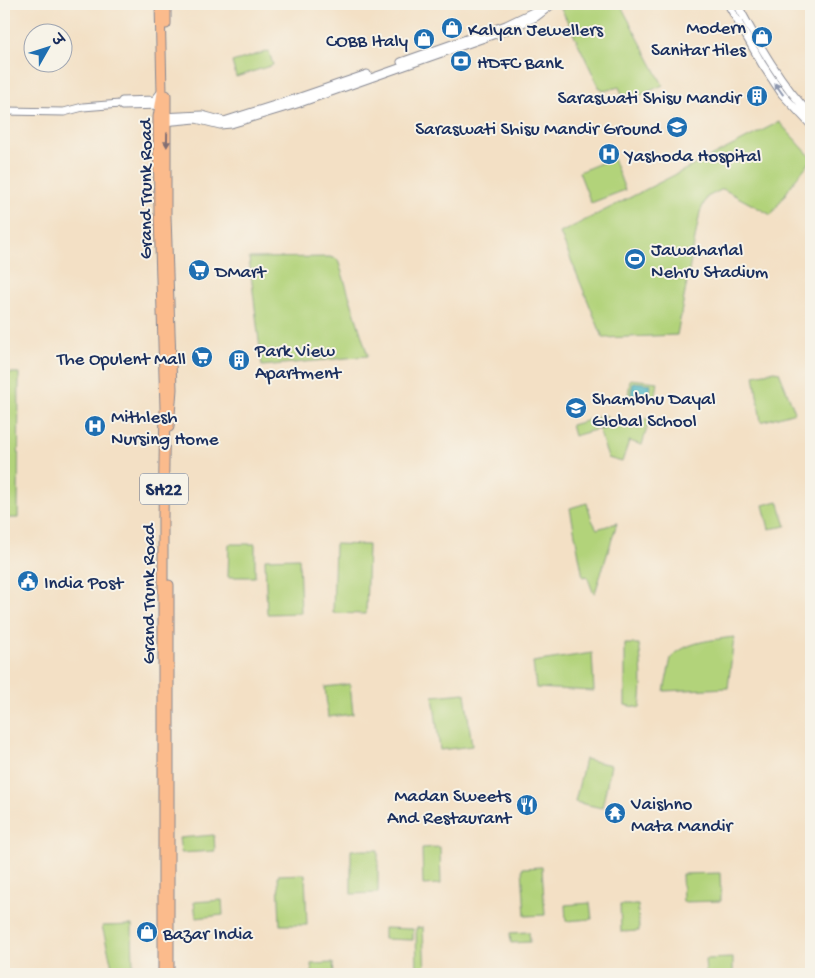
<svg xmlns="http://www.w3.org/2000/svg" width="815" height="978" font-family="'Gochi Hand','Playpen Sans Deva',sans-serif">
	<rect width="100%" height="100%" fill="#f7f3e8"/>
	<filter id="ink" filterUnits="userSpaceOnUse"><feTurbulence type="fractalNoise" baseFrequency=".02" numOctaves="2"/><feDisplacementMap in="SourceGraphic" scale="10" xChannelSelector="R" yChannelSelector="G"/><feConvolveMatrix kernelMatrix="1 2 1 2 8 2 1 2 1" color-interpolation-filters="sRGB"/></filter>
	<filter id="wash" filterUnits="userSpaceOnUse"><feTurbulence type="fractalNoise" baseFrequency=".0096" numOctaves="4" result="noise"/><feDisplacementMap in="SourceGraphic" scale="20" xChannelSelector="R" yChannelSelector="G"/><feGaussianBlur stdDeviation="1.12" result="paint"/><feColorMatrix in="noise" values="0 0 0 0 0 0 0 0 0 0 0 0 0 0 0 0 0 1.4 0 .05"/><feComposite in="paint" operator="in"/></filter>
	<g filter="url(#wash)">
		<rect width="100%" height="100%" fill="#f3e0c5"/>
		<!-- green -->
		<path fill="#b2d37a" stroke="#66816c" d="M559,4H620L663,85L625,102L619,87L604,91L600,89Z
			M269,51L273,65L236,77L232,62Z
			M779,122L811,157V161L797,177L771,215L723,189L707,197L700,212L677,335L603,338L560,233Z
			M613,158L625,190L591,203L579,172Z
			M330,257L337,259L339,263L368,356L262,366L249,258Z
			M775,371L779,372L795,412L761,422L754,375Z
			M4,373H19L18,518H4Z
			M630,379L658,382L655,400L628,397Z
			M606,415L609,426L574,436L571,425Z
			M650,418L642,445L629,441L622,462L608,458L599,430Z
			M778,501L786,526L769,529L763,505Z
			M587,503L592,520L597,529L617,523L595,593L593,592L587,576L583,577L570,508Z
			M229,544H255V577H228Z
			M335,544L368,545L366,614L333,613Z
			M299,558L301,613L267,614L265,559Z
			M734,637L728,688L664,691L671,658C686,641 713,640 734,637Z
			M625,644H639C642,666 643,686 640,708L625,705Z
			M592,653L594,691L536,688L533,662Z
			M350,684L353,714L328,717L325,687Z
			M465,693L472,746L440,750L433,696Z
			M585,759L611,765L602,808L575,802Z
			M214,835L215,851L181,853L179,838Z
			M440,847L441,884L423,885L422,848Z
			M351,850H378V893L351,894Z
			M542,867L545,915L525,916L522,868Z
			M720,873L721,901L683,902L682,874Z
			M305,874L307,925H280L278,875Z
			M222,900L223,915L196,918L194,902Z
			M590,903L592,919L566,921L565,905Z
			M620,905H638L639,931L621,932Z
			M132,925L133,967L114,974L102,926Z
			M423,927L425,974H417L416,928Z
			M384,928L413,929V940L384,939Z
			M529,932L530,942L511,943L510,933Z
			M733,958V974H706L705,959Z
			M333,963L334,974H312L311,964Z"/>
		<!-- water -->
		<path fill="#45b3c1" stroke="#307190" d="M633,382L651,384L649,397L631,395Z"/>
	</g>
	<g filter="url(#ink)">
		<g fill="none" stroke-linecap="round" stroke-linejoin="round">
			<!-- tertiary casing -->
			<g stroke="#878892" stroke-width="9">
				<path id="tertiary" d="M728,4L762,64L782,94L811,125
					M737,4C758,43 780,83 811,115
					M401,62L506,25L533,12L545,4
					M120,104L122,106L164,105
					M4,111L64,112L83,107L120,104L122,101L155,100L162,91
					M161,117L202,115L224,121L297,98L367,74
					M163,122L196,119L220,125L231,124L297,104L507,30L536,17L553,4"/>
			</g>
			<!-- trunk casing -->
			<g stroke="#878892" stroke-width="11">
				<path id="trunk" d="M160,4L162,93L158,117L159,215L165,408L163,518V974
					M166,24V4
					M166,95V216L172,389L169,427
					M169,585V974"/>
			</g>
			<!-- tertiary -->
			<use href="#tertiary" stroke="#fff" stroke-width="7"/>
			<!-- trunk -->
			<use href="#trunk" stroke="#fbbb8c" stroke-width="9"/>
		</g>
		<!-- one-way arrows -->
		<defs><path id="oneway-solid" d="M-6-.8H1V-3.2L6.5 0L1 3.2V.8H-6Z" transform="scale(1.25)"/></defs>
		<use fill="#8d97ae" href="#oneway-solid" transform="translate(779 89) rotate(-125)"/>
		<use fill="#806e73" href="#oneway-solid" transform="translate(167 140) rotate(91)"/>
	</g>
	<!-- icons -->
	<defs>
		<g id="shop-disc" transform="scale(1.125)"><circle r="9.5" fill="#1f6fb2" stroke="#f7f3e8"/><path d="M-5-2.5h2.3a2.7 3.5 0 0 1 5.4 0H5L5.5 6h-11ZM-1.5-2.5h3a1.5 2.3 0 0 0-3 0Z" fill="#fff"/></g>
		<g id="bank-disc" transform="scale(1.125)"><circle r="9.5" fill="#1f6fb2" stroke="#f7f3e8"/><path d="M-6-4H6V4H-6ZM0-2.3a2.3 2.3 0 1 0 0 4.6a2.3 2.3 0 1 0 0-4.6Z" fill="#fff"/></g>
		<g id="building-disc" transform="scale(1.125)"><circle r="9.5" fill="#1f6fb2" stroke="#f7f3e8"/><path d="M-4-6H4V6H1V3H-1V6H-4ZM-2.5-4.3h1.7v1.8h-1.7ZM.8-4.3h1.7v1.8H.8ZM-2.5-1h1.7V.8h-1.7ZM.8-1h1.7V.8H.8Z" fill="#fff"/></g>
		<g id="school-disc" transform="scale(1.125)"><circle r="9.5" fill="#1f6fb2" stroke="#f7f3e8"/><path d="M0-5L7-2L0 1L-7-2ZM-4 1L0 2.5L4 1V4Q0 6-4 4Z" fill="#fff"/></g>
		<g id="hospital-disc" transform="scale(1.125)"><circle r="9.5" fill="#1f6fb2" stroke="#f7f3e8"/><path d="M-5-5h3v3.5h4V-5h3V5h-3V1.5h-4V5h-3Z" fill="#fff"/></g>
		<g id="stadium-disc" transform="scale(1.125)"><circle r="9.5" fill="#1f6fb2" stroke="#f7f3e8"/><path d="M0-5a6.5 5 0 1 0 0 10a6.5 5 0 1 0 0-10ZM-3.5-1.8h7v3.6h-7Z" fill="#fff"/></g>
		<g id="supermarket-disc" transform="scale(1.125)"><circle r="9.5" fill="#1f6fb2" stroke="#f7f3e8"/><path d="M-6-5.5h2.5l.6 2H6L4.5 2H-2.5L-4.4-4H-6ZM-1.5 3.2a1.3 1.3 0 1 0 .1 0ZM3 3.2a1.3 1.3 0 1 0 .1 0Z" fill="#fff"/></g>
		<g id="civic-disc" transform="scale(1.125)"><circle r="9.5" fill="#1f6fb2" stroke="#f7f3e8"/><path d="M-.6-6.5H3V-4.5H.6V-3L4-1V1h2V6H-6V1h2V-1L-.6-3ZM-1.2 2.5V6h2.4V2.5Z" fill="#fff"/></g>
		<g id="restaurant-disc" transform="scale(1.125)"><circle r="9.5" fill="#1f6fb2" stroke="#f7f3e8"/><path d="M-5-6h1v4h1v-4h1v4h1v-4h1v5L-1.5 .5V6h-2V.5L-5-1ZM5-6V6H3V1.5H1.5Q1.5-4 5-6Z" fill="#fff"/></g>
		<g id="temple-disc" transform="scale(1.125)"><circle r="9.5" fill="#1f6fb2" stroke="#f7f3e8"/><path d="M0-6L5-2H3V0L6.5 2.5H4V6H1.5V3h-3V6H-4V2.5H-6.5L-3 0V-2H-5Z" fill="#fff"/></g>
	</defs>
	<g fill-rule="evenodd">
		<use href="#shop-disc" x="452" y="28"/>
		<use href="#shop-disc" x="762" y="37"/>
		<use href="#shop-disc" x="424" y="39"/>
		<use href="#bank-disc" x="461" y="61"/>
		<use href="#building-disc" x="757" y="96"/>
		<use href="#school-disc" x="677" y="127"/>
		<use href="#hospital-disc" x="609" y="154"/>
		<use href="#stadium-disc" x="635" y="259"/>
		<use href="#supermarket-disc" x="199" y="270"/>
		<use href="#supermarket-disc" x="202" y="357"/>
		<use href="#building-disc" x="239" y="360"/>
		<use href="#school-disc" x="576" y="408"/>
		<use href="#hospital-disc" x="95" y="426"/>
		<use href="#civic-disc" x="28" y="581"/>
		<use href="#restaurant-disc" x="527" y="805"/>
		<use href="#temple-disc" x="615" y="813"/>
		<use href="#shop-disc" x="147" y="932"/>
	</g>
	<g text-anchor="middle" stroke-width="4" stroke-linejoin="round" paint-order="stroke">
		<!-- shield labels -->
		<rect fill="#f7f3e8" stroke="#5d6a87" stroke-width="1" x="140" y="473.5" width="48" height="31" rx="4"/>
		<g font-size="18" font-weight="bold" fill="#1b2f5e">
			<text x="164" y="495">SH22</text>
		</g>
		<!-- poi labels -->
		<g font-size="19" fill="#1b2f5e" stroke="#f7f3e8" text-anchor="start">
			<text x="746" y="33" text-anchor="end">Modern<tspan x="746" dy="22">Sanitar tiles</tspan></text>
			<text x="468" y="35">Kalyan Jewellers</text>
			<text x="408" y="46" text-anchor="end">COBB Italy</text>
			<text x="477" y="68">HDFC Bank</text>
			<text x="741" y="103" text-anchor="end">Saraswati Shisu Mandir</text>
			<text x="661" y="134" text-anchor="end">Saraswati Shisu Mandir Ground</text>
			<text x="625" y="161">Yashoda Hospital</text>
			<text x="651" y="255">Jawaharlal<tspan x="651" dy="22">Nehru Stadium</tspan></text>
			<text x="215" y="277">DMart</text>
			<text x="255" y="356">Park View<tspan x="255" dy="22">Apartment</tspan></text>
			<text x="186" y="364" text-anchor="end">The Opulent Mall</text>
			<text x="592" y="404">Shambhu Dayal<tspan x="592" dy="22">Global School</tspan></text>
			<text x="111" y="422">Mithlesh<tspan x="111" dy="22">Nursing Home</tspan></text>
			<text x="44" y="588">India Post</text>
			<text x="511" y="801" text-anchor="end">Madan Sweets<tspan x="511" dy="22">And Restaurant</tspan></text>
			<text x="631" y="809">Vaishno<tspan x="631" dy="22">Mata Mandir</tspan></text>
			<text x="163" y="939">Bazar India</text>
		</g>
		<!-- street labels -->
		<g font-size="19" fill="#1b2f5e" stroke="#f7f3e8">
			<text transform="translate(144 189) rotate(-90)" y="7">Grand Trunk Road</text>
			<text transform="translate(147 594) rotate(-90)" y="7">Grand Trunk Road</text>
		</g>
	</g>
	<!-- margin -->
	<rect width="815" height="978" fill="none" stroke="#f7f3e8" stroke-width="20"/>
	<!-- north arrow -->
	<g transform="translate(48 48) rotate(51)"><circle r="24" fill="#f7f3e8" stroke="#9fa5b1"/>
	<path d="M0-4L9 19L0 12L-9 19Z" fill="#1f6fb2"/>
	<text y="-8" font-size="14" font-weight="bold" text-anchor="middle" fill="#1b2f5e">उ</text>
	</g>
</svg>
